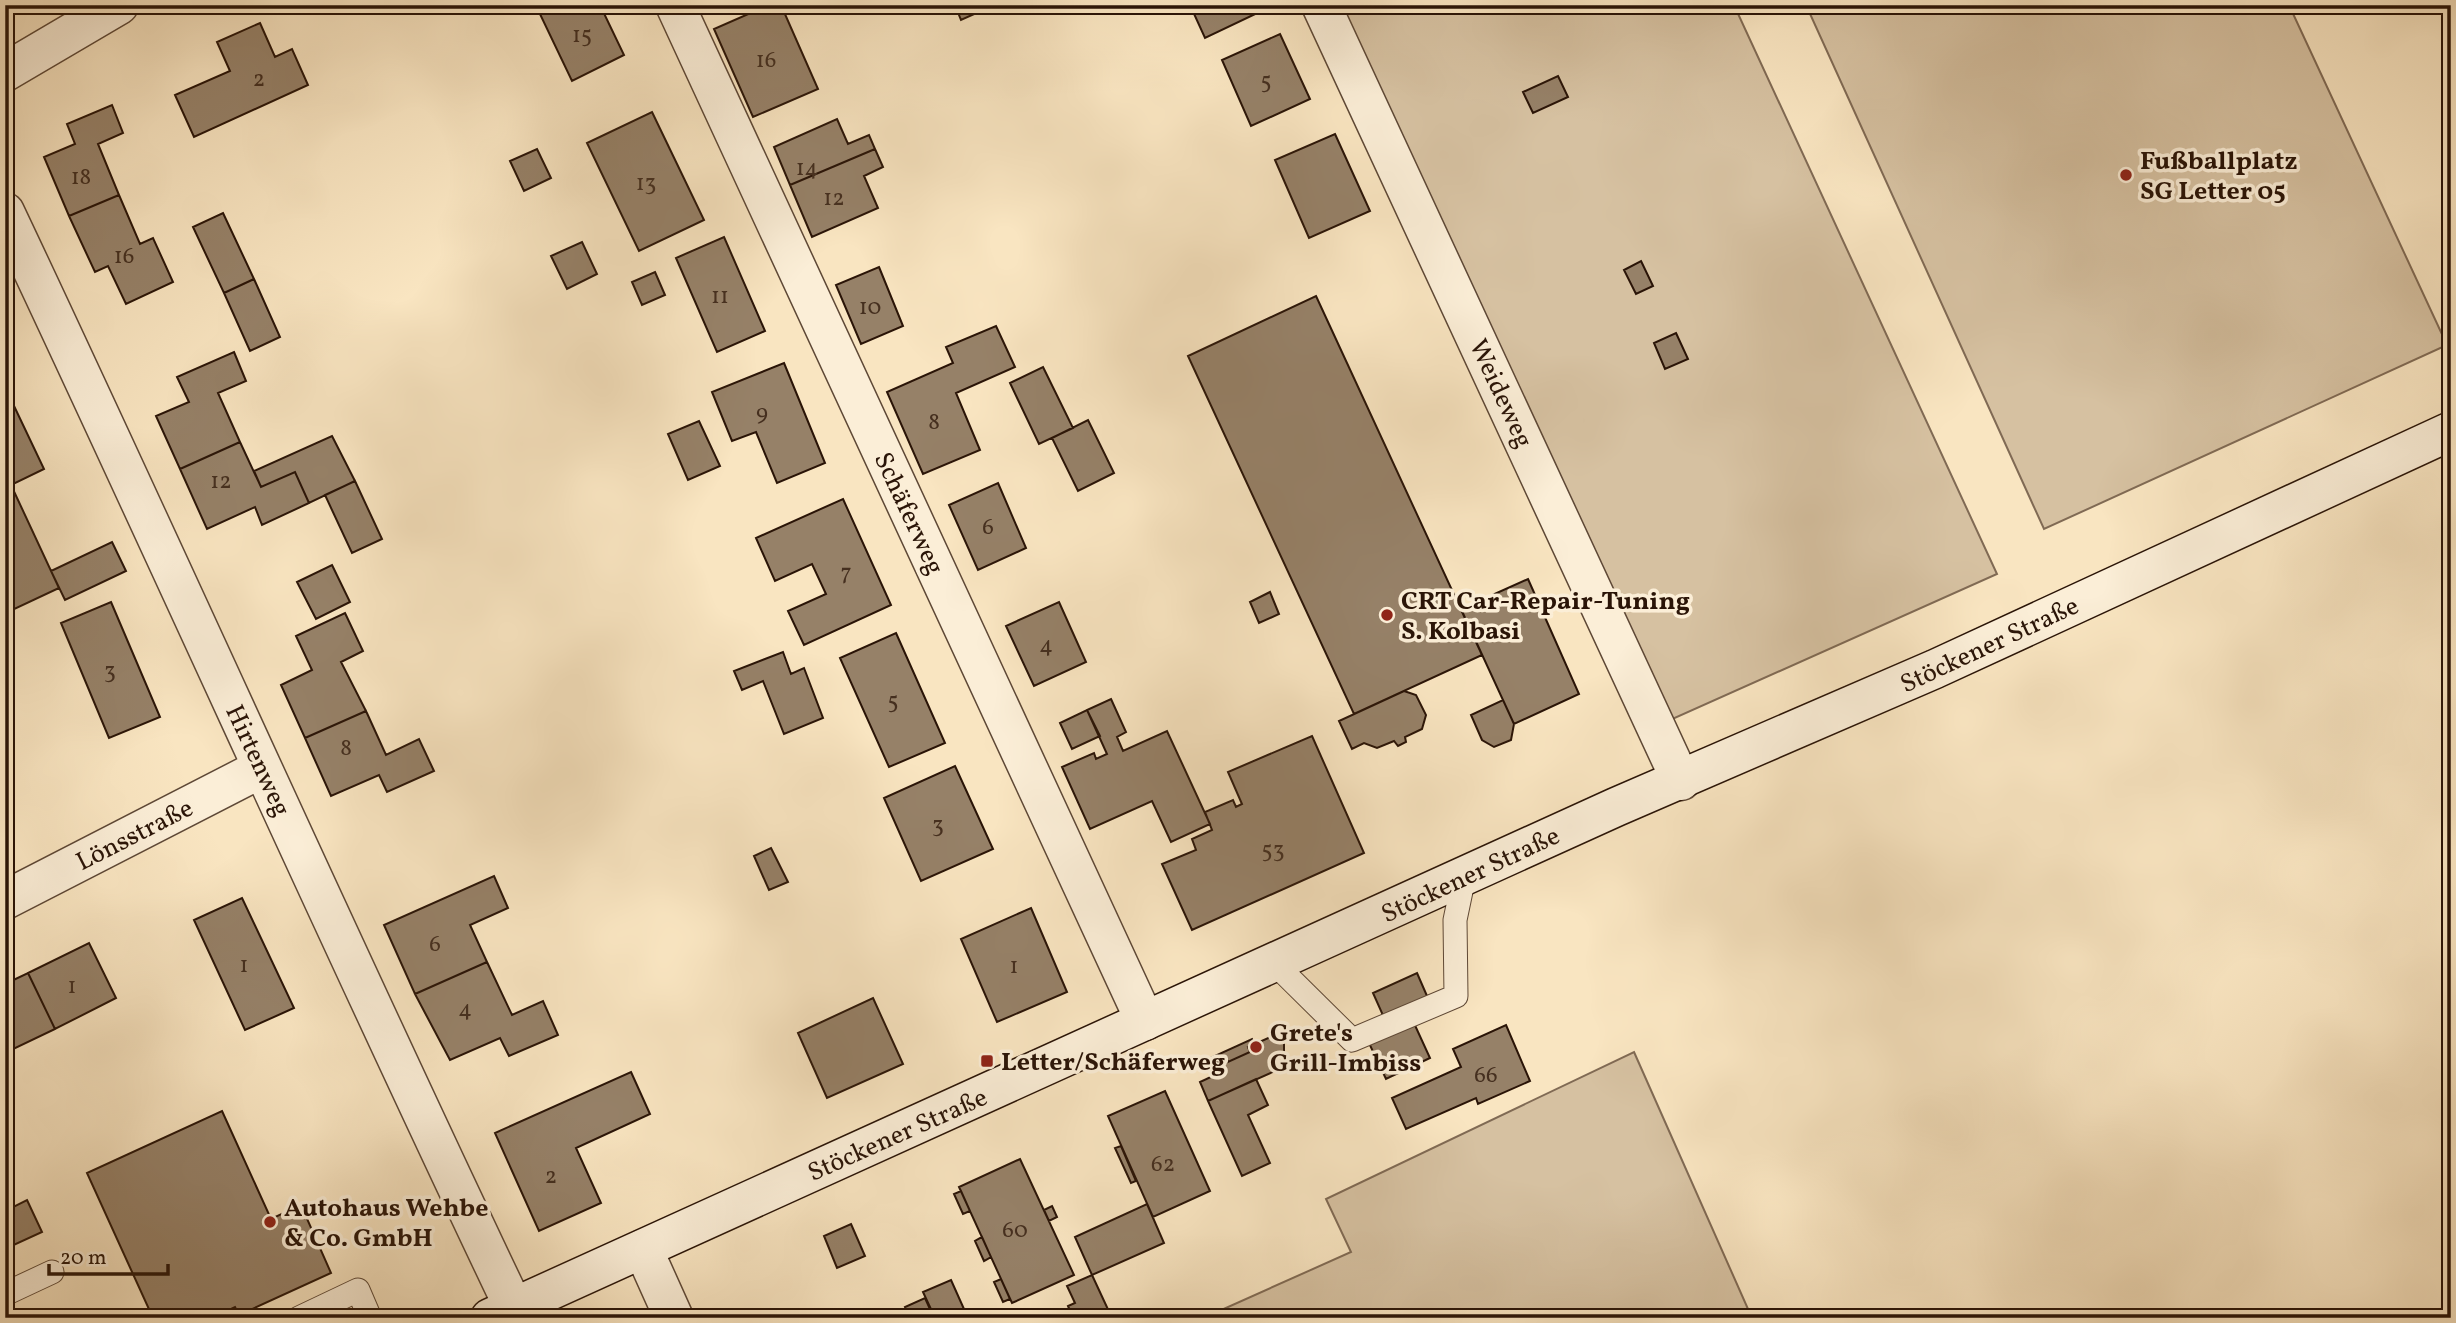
<svg xmlns="http://www.w3.org/2000/svg" width="2456" height="1323" font-family="Vollkorn,serif">
	<rect width="100%" height="100%" fill="#f9e5c1"/>
	<filter id="stains"><feTurbulence type="fractalNoise" baseFrequency=".00286" numOctaves="4"/><feColorMatrix values="0 0 0 0 .2 0 0 0 0 .09 0 0 0 0 .02 0 0 0 .5 -.17"/></filter>
	<radialGradient id="worn" r=".72"><stop offset=".6" stop-color="#630" stop-opacity="0"/><stop offset="1" stop-color="#630" stop-opacity=".3"/></radialGradient>
	<!-- green -->
	<path fill="#d6c1a1" stroke="#806a54" stroke-width="2" d="M1336,5H1734L1997,574L1668,721Z
		M1806,5H2289L2447,345L2044,529Z
		M1634,1052L1752,1318H1222L1219,1311L1351,1252L1326,1199Z"/>
	<!-- building -->
	<path fill="#968168" stroke="#2a1407" stroke-width="2" d="M553,5H600L624,55L572,81L539,12Z
		M769,5H781L818,89L753,117L714,29Z
		M955,5H989L990,7L961,20Z
		M1190,5H1269L1270,7L1205,38Z
		M260,23L275,57L292,49L308,85L194,137L175,95L230,71L217,42Z
		M1280,34L1310,99L1251,126L1222,60Z
		M1558,76L1568,97L1533,113L1523,92Z
		M112,105L123,133L98,144L119,195L69,216L44,157L75,144L67,124Z
		M652,112L704,220L639,251L587,143Z
		M837,119L848,144L869,135L875,149L790,185L774,147Z
		M1335,134L1370,211L1309,238L1275,160Z
		M537,149L551,178L524,191L510,161Z
		M875,149L883,167L864,176L878,208L812,237L790,185Z
		M119,195L140,244L153,238L173,282L126,304L108,266L95,272L69,216Z
		M223,213L254,279L224,293L193,227Z
		M724,237L765,331L717,352L676,258Z
		M582,242L597,274L567,289L551,256Z
		M1641,261L1653,286L1636,294L1624,270Z
		M879,267L903,326L861,344L836,285Z
		M655,272L665,295L642,305L632,282Z
		M254,279L280,337L250,351L224,293Z
		M1316,296L1482,655L1354,714L1188,356Z
		M996,326L1015,367L956,393L980,450L923,474L887,392L953,363L946,347Z
		M1676,333L1688,359L1665,369L1654,343Z
		M234,352L246,381L218,393L240,442L180,469L156,416L189,402L177,377Z
		M784,363L825,463L777,483L756,432L732,441L712,392Z
		M1043,367L1073,428L1039,444L1010,383Z
		M5,387L44,469L5,488Z
		M1088,420L1114,473L1078,491L1052,438Z
		M699,421L720,466L688,480L668,434Z
		M332,436L355,481L309,503L295,472L261,487L254,471Z
		M240,442L261,487L295,472L309,503L262,525L255,507L207,529L180,469Z
		M355,481L382,539L352,553L325,495Z
		M998,483L1026,548L978,570L949,505Z
		M11,485L59,588L8,612L5,606V488Z
		M843,499L891,605L804,645L788,611L826,594L812,564L775,581L756,538Z
		M112,542L126,571L65,600L51,571Z
		M332,565L350,602L316,619L297,582Z
		M1528,579L1579,694L1514,724L1461,609Z
		M1270,592L1279,614L1259,623L1250,602Z
		M111,602L160,717L109,738L61,623Z
		M1059,602L1086,662L1034,686L1006,626Z
		M345,613L363,651L341,662L366,711L305,738L281,685L312,670L296,636Z
		M896,633L945,743L889,767L840,658Z
		M783,652L791,674L804,668L823,718L784,734L763,681L742,690L734,671Z
		M1404,691L1416,695L1426,715L1422,729L1405,737L1406,742L1398,746L1394,741L1377,748L1364,743L1352,749L1339,721Z
		M1111,699L1126,732L1117,737L1123,751L1167,731L1210,824L1171,842L1152,801L1090,829L1062,767L1094,753L1096,759L1107,754L1087,710Z
		M1503,700L1514,724L1511,740L1494,747L1482,740L1471,715Z
		M1087,710L1100,736L1072,749L1060,723Z
		M366,711L386,755L419,739L434,771L387,792L379,775L331,796L305,738Z
		M1312,736L1364,853L1192,930L1162,864L1196,850L1192,839L1212,830L1205,812L1233,800L1236,807L1242,804L1228,772Z
		M955,766L993,849L921,881L884,798Z
		M771,848L788,882L769,890L754,856Z
		M494,876L508,908L470,925L487,962L415,994L384,925Z
		M242,898L294,1008L245,1030L194,920Z
		M1031,908L1067,992L997,1022L961,939Z
		M89,943L116,998L55,1029L28,973Z
		M487,962L512,1015L543,1001L558,1035L509,1056L500,1038L450,1060L415,994Z
		M28,973L55,1029L5,1053V984Z
		M1417,973L1434,1012L1413,1021L1430,1058L1386,1079L1368,1041L1390,1031L1373,993Z
		M873,998L903,1064L827,1098L798,1033Z
		M1506,1025L1530,1081L1478,1104L1476,1098L1406,1129L1392,1098L1461,1067L1453,1049Z
		M1284,1031V1067L1208,1101L1200,1082L1213,1076L1208,1066L1226,1057L1228,1062L1250,1052L1248,1047Z
		M1252,1039L1254,1045L1248,1047L1250,1052L1228,1062L1226,1057L1208,1066L1206,1060Z
		M631,1072L650,1114L576,1148L601,1203L539,1231L495,1133Z
		M1256,1079L1268,1105L1248,1115L1270,1163L1242,1176L1208,1101Z
		M1165,1091L1210,1191L1153,1217L1108,1116Z
		M222,1111L271,1219L301,1205L331,1273L239,1315L235,1307L212,1318H153L87,1173Z
		M1121,1146L1136,1181L1131,1183L1115,1148Z
		M1020,1159L1074,1275L1012,1303L959,1187Z
		M961,1191L970,1211L963,1214L954,1194Z
		M27,1200L42,1232L5,1249V1211Z
		M1147,1204L1164,1243L1092,1275L1075,1237Z
		M1052,1206L1057,1217L1049,1221L1044,1210Z
		M851,1224L865,1256L837,1268L824,1236Z
		M982,1237L991,1257L984,1261L975,1241Z
		M1092,1275L1112,1318H1073L1068,1306L1075,1303L1067,1286Z
		M1001,1279L1010,1299L1003,1302L994,1282Z
		M951,1280L968,1318H935L923,1292Z
		M925,1298L934,1318H910L905,1307Z
		M139,1312L142,1318H126Z"/>
	<g fill="none" stroke-linecap="round" stroke-linejoin="round">
		<!-- service casing -->
		<g stroke="#5e4836" stroke-width="25">
			<path id="service" d="M1274,963L1352,1040L1456,996L1455,920L1464,877
				M5,1294L52,1272
				M299,1318L358,1290L370,1318"/>
		</g>
		<!-- minor casing -->
		<g stroke="#5e4836" stroke-width="41">
			<path id="minor" d="M675,5L1145,1021
				M1321,5L1681,781
				M5,72L119,5
				M5,212C177,576 340,944 514,1308
				M5,900L262,768
				M643,1249L674,1318"/>
		</g>
		<!-- secondary casing -->
		<g stroke="#2a1407" stroke-width="41">
			<path id="secondary" d="M490,1318L1616,807L1935,669L2451,431"/>
		</g>
		<!-- service -->
		<use href="#service" stroke="#fbeed7" stroke-width="23"/>
		<!-- minor -->
		<use href="#minor" stroke="#fbeed7" stroke-width="38"/>
		<!-- secondary -->
		<use href="#secondary" stroke="#fbeed7" stroke-width="38"/>
	</g>
	<!-- markers -->
	<g fill="#8f2418" stroke="#fbeed7" stroke-width="2.5">
		<circle cx="2126" cy="175" r="7"/>
		<circle cx="1387" cy="615" r="7"/>
		<circle cx="1256" cy="1047" r="7"/>
		<rect x="980" y="1054" width="14" height="14" rx="3.5"/>
		<circle cx="270" cy="1222" r="7"/>
	</g>
	<g text-anchor="middle" stroke-width="7" stroke-linejoin="round" paint-order="stroke">
		<!-- number labels -->
		<g font-size="23" fill="#452f1f">
			<text x="582" y="42">15</text>
			<text x="766" y="67">16</text>
			<text x="259" y="86">2</text>
			<text x="1266" y="88">5</text>
			<text x="807" y="175">14</text>
			<text x="81" y="184">18</text>
			<text x="646" y="190">13</text>
			<text x="834" y="205">12</text>
			<text x="124" y="263">16</text>
			<text x="720" y="303">11</text>
			<text x="870" y="314">10</text>
			<text x="762" y="420">9</text>
			<text x="934" y="429">8</text>
			<text x="221" y="488">12</text>
			<text x="988" y="534">6</text>
			<text x="846" y="580">7</text>
			<text x="1046" y="652">4</text>
			<text x="110" y="678">3</text>
			<text x="893" y="708">5</text>
			<text x="346" y="755">8</text>
			<text x="938" y="832">3</text>
			<text x="1273" y="857">53</text>
			<text x="435" y="951">6</text>
			<text x="244" y="972">1</text>
			<text x="1014" y="973">1</text>
			<text x="72" y="993">1</text>
			<text x="465" y="1016">4</text>
			<text x="1486" y="1082">66</text>
			<text x="1163" y="1171">62</text>
			<text x="551" y="1183">2</text>
			<text x="1015" y="1237">60</text>
		</g>
		<!-- poi labels -->
		<g font-size="26" font-weight="bold" fill="#2a1407" stroke="#fbeed7" text-anchor="start">
			<text x="2140" y="169">Fußballplatz<tspan x="2140" dy="30">SG Letter 05</tspan></text>
			<text x="1401" y="609">CRT Car-Repair-Tuning<tspan x="1401" dy="30">S. Kolbasi</tspan></text>
			<text x="1270" y="1041">Grete's<tspan x="1270" dy="30">Grill-Imbiss</tspan></text>
			<text x="1001" y="1070">Letter/Schäferweg</text>
			<text x="284" y="1216">Autohaus Wehbe<tspan x="284" dy="30">&amp; Co. GmbH</tspan></text>
		</g>
		<!-- street labels -->
		<g font-size="26" fill="#2a1407" stroke="#fbeed7">
			<text transform="translate(1502 393) rotate(65)" y="9">Weideweg</text>
			<text transform="translate(910 513) rotate(65)" y="9">Schäferweg</text>
			<text transform="translate(1989 644) rotate(-25)" y="9">Stöckener Straße</text>
			<text transform="translate(259 760) rotate(65)" y="9">Hirtenweg</text>
			<text transform="translate(134 834) rotate(-27)" y="9">Lönsstraße</text>
			<text transform="translate(1470 874) rotate(-25)" y="9">Stöckener Straße</text>
			<text transform="translate(897 1134) rotate(-24)" y="9">Stöckener Straße</text>
		</g>
	</g>
	<!-- margin -->
	<rect width="2456" height="1323" fill="none" stroke="#f9e5c1" stroke-width="28"/>
	<rect x="7" y="7" width="2442" height="1309" fill="none" stroke="#2a1407" stroke-width="3.5"/>
	<rect x="14" y="14" width="2428" height="1295" fill="none" stroke="#2a1407" stroke-width="2"/>
	<!-- scale -->
	<path d="M49 1264v10h119v-10" fill="none" stroke="#2a1407" stroke-width="3.5"/>
	<text x="60" y="1264" font-size="21" fill="#2a1407" stroke="#fbeed7" stroke-width="5" paint-order="stroke">20 m</text>
	<rect width="100%" height="100%" filter="url(#stains)"/>
	<rect width="100%" height="100%" fill="url(#worn)"/>
</svg>
